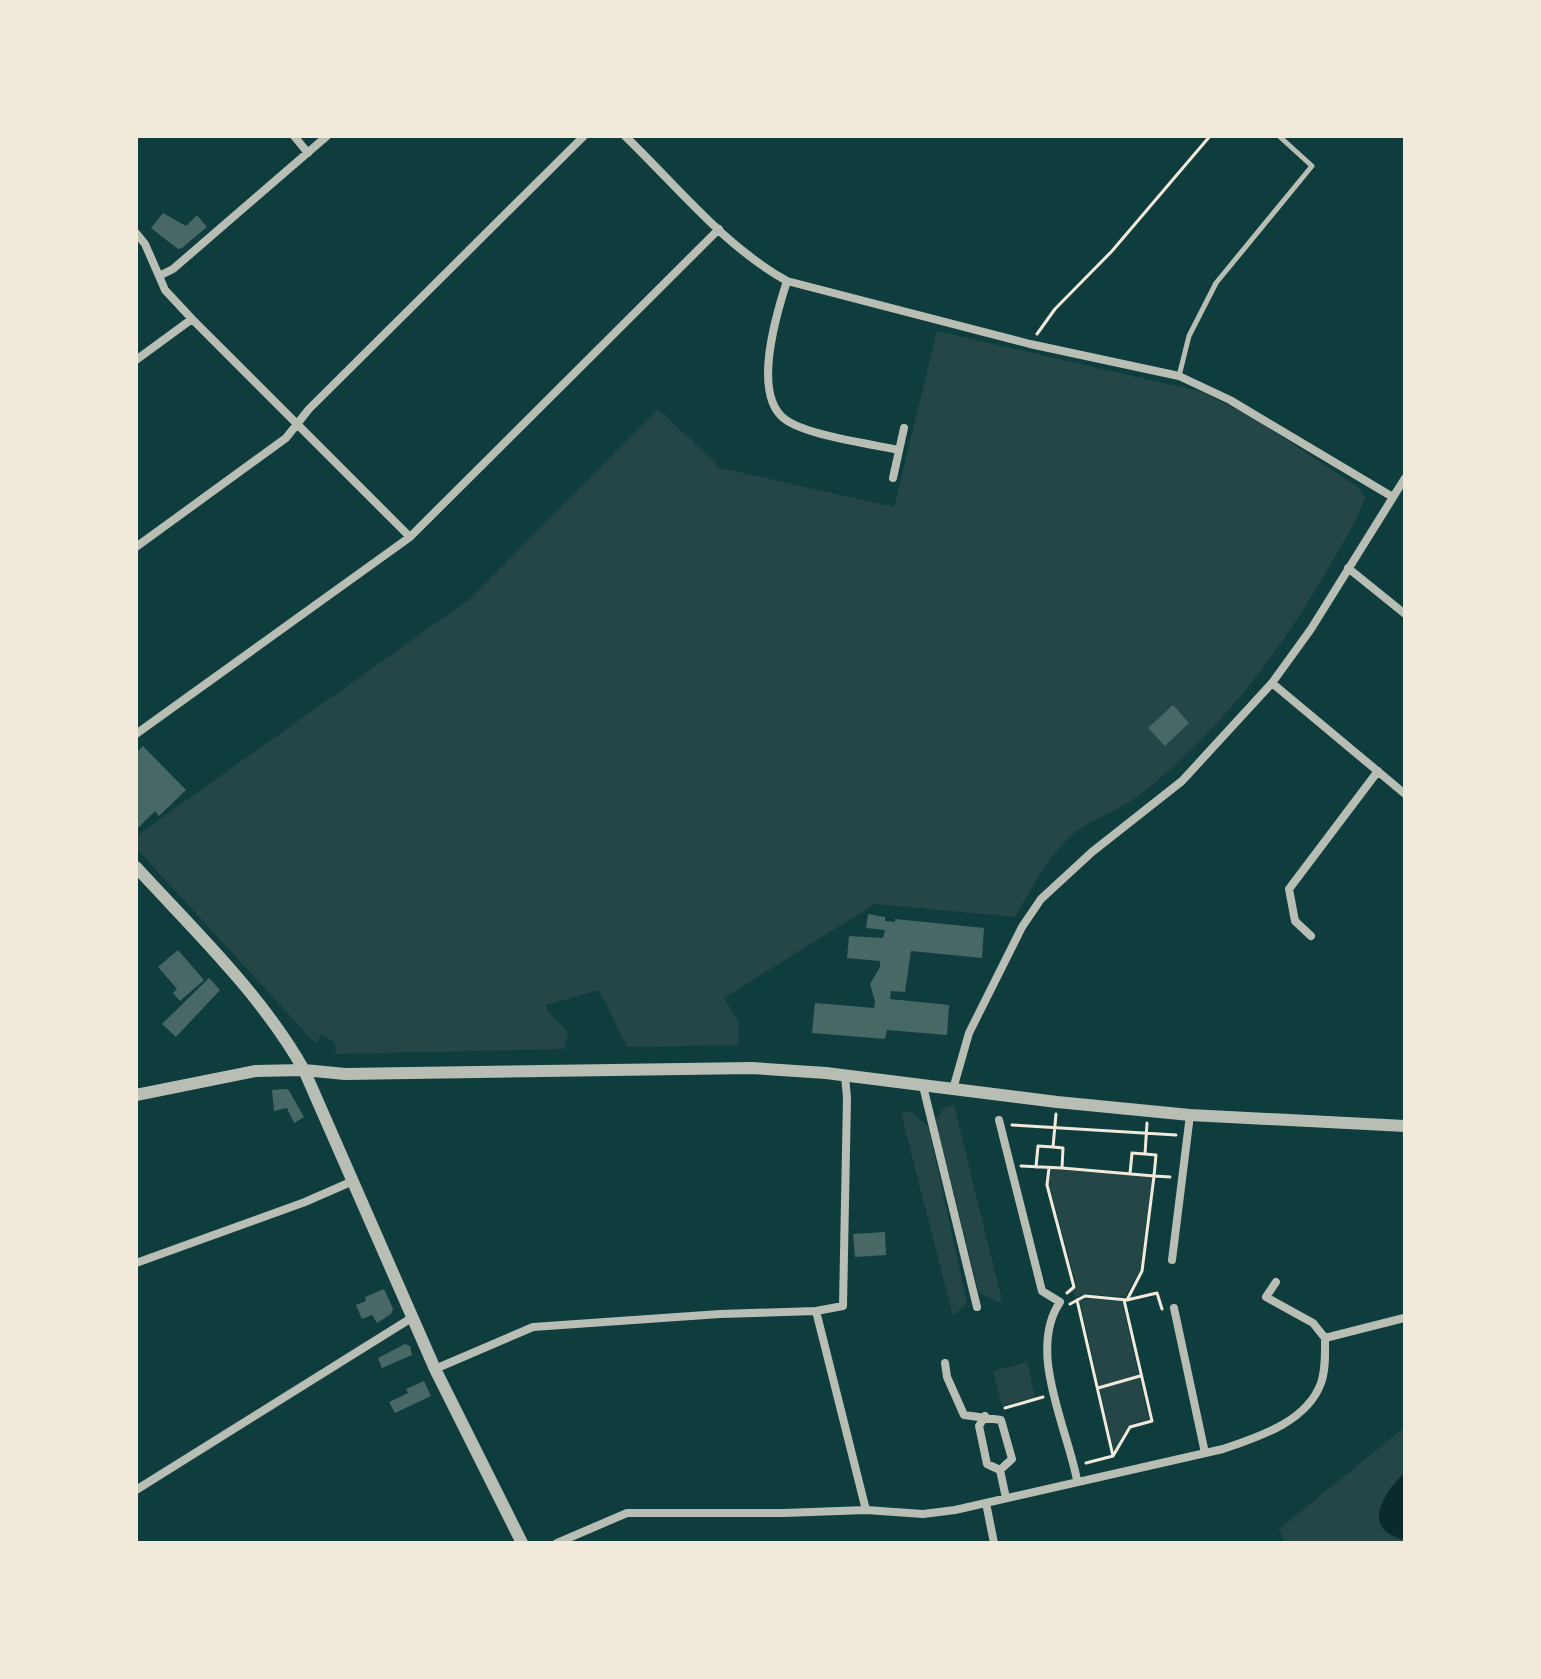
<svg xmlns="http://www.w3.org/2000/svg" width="1541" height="1679" font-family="'Fira Sans',sans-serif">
	<rect width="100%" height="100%" fill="#0f3d3e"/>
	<!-- green -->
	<path fill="#244646" d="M937,331L1202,392L1254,418L1359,488L1365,497C1357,522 1342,544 1329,567C1280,653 1217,735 1138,796C1117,812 1089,819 1070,837C1048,856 1030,892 1015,917L875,904L724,998L738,1020L739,1045L627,1047L599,990L546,1005L547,1010L568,1033L564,1049L336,1054L335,1042L322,1035L315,1043L136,848V836L471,598L658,409L716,463V467L894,507Z
		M954,1105L1002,1301L997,1302L979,1292L935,1120L945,1107Z
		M911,1111L928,1126L967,1303L953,1316L901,1113Z
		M1051,1169L1152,1177L1140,1270L1125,1297L1087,1294L1076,1297L1072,1291L1077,1287L1049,1185Z
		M1089,1299L1122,1301L1149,1420L1128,1426L1114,1451L1080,1301Z
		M1027,1362L1035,1397L1002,1406L993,1371Z
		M1405,1427V1543H1285L1279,1529Z"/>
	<!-- water -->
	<path fill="#0a2a2b" d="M1405,1472V1540C1359,1529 1384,1493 1405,1472Z"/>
	<!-- building -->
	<path fill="#486865" d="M163,213L186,226L197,215L207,227L182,248L178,249L151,228Z
		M1173,705L1189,723L1165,746L1148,728Z
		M143,746L186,790L159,816L155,811L136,830V753Z
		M868,914L885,917V921L895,922V919L984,928L982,958L911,951L905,992L891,991L890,999L949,1005L947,1035L887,1030L885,1039L812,1033L815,1003L874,1008L875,1001L870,984L880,967V961L847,958L849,936L883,938L885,930L866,928Z
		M178,950L204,980L180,1001L173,993L177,989L158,967Z
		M209,978L220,990L176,1037L162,1024Z
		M288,1089L304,1117L294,1123L287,1108L274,1111L272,1090Z
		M885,1232L886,1255L855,1257L853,1234Z
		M384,1289L393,1309L391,1314L377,1323L372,1315L362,1319L356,1305L366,1301L365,1297Z
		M405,1344L410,1346L412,1355L382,1368L378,1358Z
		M424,1381L431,1396L395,1413L389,1402L408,1393L406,1389Z"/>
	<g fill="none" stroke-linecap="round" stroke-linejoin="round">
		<!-- path -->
		<path stroke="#f1e9da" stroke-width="3" d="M1037,334L1055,309L1112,251L1210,136
			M1147,1123L1145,1154L1156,1155L1154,1176L1170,1177
			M1012,1125L1176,1135
			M1021,1166L1062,1168L1063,1148L1053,1147L1056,1114
			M1036,1167L1038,1146L1053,1147
			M1049,1168L1047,1185L1074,1287L1067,1293
			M1062,1168L1154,1176L1142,1271L1127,1300L1085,1296L1070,1304
			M1130,1174L1132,1153L1145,1154
			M1077,1300L1113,1456L1086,1463
			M1127,1300L1157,1293L1162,1309
			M1098,1388L1140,1376
			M1005,1408L1043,1397
			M1113,1456L1130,1427L1152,1421L1124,1300"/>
		<!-- service -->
		<path stroke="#b8beb3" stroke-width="5" d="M1179,376L1189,336L1216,283L1312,166L1279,136"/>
		<!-- minor -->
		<path stroke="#b8beb3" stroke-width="8" d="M294,136L308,153
			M625,136C677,186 724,246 787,281L1030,344L1179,376L1230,400L1391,496
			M136,233L145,244L159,276L173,269L327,136
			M159,276L165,290L192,319L410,537
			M787,281C776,315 751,396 786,420C810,436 870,444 899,450
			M136,360L192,319
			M893,478L904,428
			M136,547L286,438L309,409L584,136
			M1348,568L1405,614
			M1272,683L1405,794
			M136,734L410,537L719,229
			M1311,936L1295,921L1289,889L1378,771
			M845,1076L847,1098L843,1306L816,1311L866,1510
			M923,1086L977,1307
			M953,1089L969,1033L1022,927L1041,899L1092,852L1182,781L1272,683L1311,629L1405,478
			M999,1120L1042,1291L1060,1302C1027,1351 1067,1427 1077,1480
			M1172,1260L1190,1115
			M136,1263L305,1202L353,1181
			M1174,1308L1205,1453
			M1325,1338L1404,1318
			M945,1363L947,1377L964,1415L1001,1420L1012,1459L1000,1470L1006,1498
			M435,1369L533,1327L720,1314L816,1311
			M985,1416L979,1426L987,1464L1000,1470
			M136,1490L413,1317
			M986,1503L994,1543
			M557,1543L627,1513H784L866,1510L923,1514L955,1510L1223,1449C1258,1437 1307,1422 1321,1383C1326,1369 1325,1352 1325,1338L1313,1323L1266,1297L1276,1282"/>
		<!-- tertiary -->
		<path stroke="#b8beb3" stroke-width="12" d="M136,867C195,931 261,994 304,1070L435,1369L522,1543
			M136,1095L256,1071L304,1070L345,1074L752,1068L826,1073L1057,1102L1190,1115L1405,1126"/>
	</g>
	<!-- border -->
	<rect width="1541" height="1679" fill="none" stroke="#f1e9da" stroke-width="276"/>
</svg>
